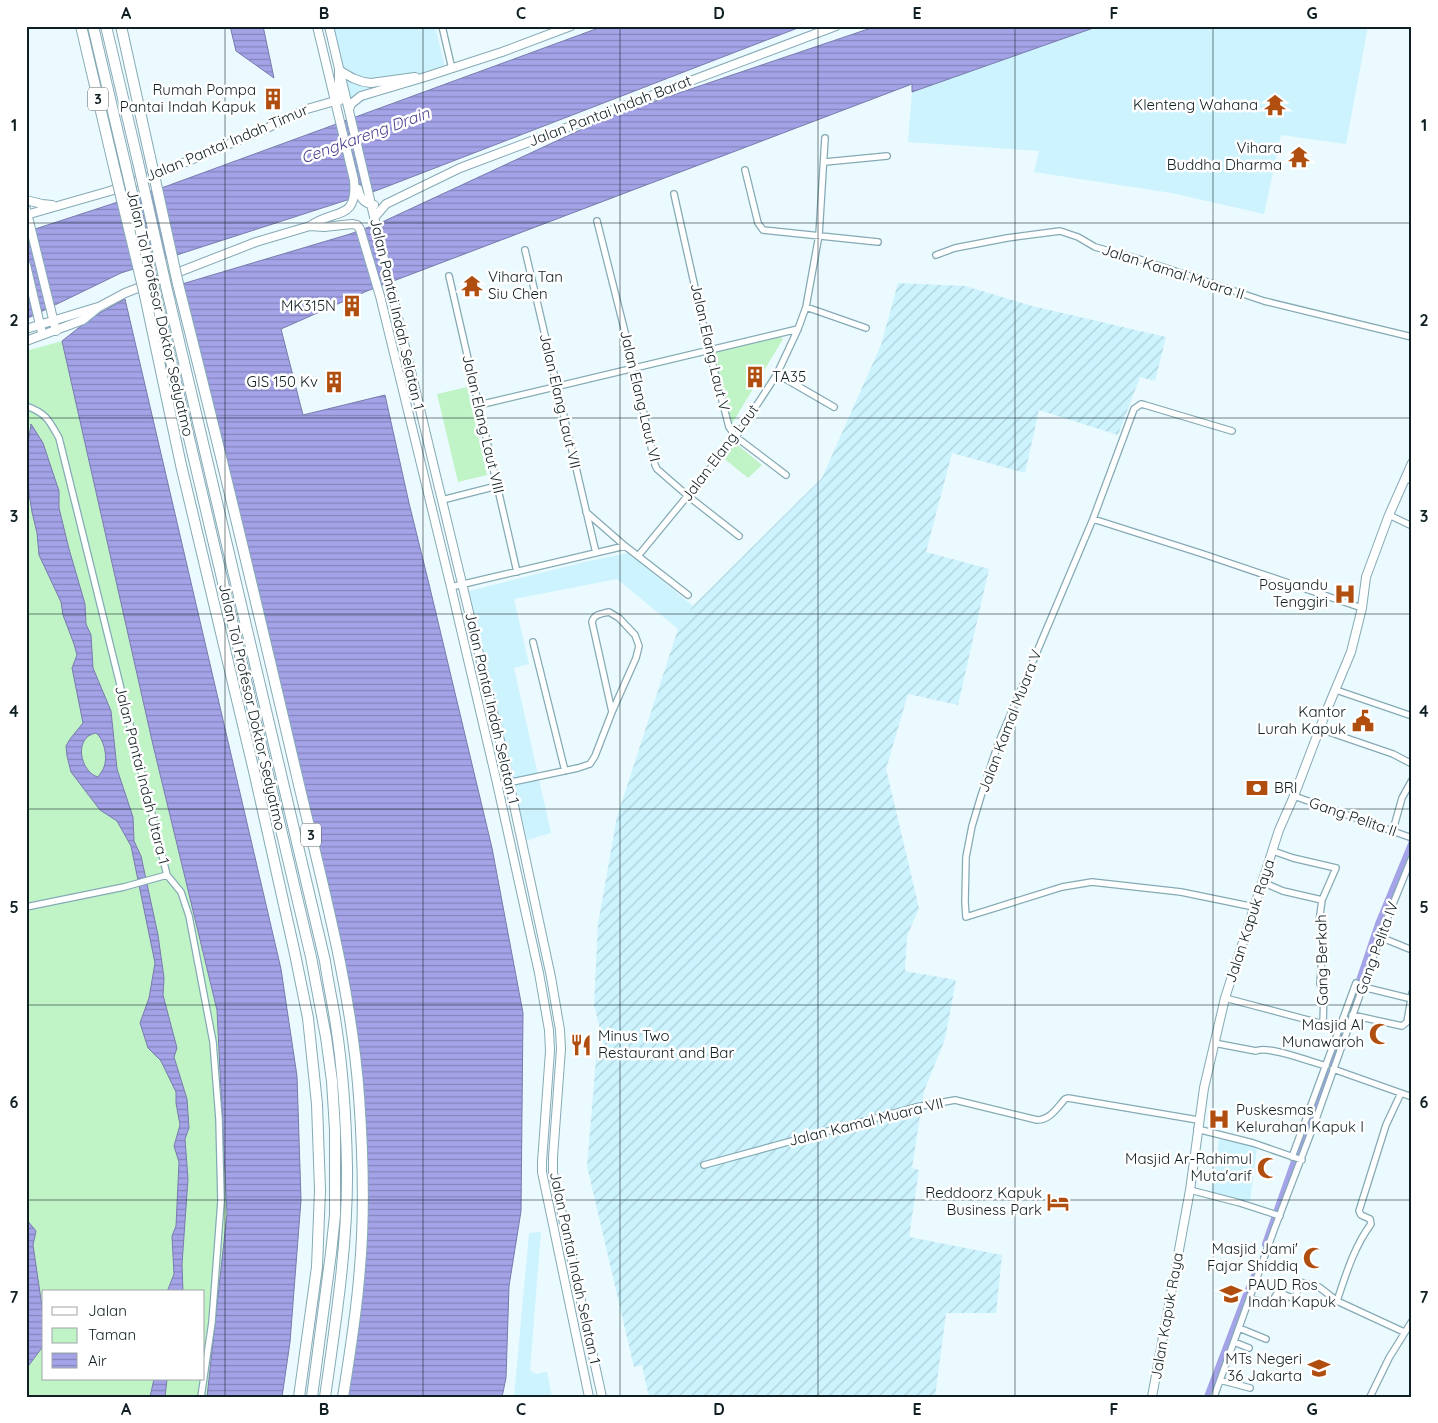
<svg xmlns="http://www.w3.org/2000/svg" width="1438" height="1423" font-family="Quicksand,sans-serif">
	<defs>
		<pattern id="industrial-furrows" width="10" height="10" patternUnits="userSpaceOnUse" patternTransform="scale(1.25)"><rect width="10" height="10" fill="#ccf3fe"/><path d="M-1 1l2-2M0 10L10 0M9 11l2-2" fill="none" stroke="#aed0d9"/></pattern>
		<pattern id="water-rules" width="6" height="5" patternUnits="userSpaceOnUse" patternTransform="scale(1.25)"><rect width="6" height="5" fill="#a4a3e8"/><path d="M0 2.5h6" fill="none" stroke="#8484bc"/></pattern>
	</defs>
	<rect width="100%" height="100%" fill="#eafafe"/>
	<!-- built -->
	<path fill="#ccf3fe" d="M329,26H435L445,67L348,108Z
		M1099,26H1368L1346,144L1281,135L1264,214L1172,193L1034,172L1039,151L908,142L912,92Z
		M628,553L693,606L678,629L617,579L514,599L529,664L514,668L551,833L527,840L469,591L584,562Z
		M1219,1139L1257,1147L1250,1201L1211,1195Z
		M541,1232L530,1370L536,1374L547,1372L552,1397H514L529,1233Z"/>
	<!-- industrial -->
	<path fill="url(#industrial-furrows)" d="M898,283L965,286L1032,306L1166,337L1155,381L1140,377L1118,435L1039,410L1025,473L952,453L926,552L989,569L958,705L908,694L886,769L919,908L907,936L905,971L956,980L945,1039L924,1091L912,1168L919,1170L909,1237L1002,1255L996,1313H946L935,1397H649L642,1365L634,1367L587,1166L597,1048L604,1045L594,1005L598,924L617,817L678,629L693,606L822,478L881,345Z"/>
	<!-- green -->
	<path fill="#c0f4c7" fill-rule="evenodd" d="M777,335L783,339L730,427L711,356L713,350Z
		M62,341L153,745L217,1010L227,1214L207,1397H26V351ZM44,1292H204V1379H44Z
		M467,387L487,475L458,482L437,394Z
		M734,442L762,465L748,478L721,456Z"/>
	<!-- water -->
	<path fill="url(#water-rules)" stroke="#787bad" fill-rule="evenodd" d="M230,26H263L274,78L236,51Z
		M604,26H803L378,190L121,273L26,319V232L167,186Z
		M877,26H1099L912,92V84L367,291L281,329L303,415L385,395L409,503L429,584L492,848L523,1013L521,1211L509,1286L506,1378L502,1397H344L365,1179L358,1041L343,961L182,284L350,234L380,223L608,117Z
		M125,299L281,969L297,1076L301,1200L290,1342L282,1397H207L227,1214L217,1010L153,745L62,341L91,318Z
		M31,424L43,443L59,491V508L69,549L85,604L86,624L91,635L93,668L111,711L117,769L133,817L134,841L141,856L158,935L164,978L163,995L177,1048L174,1057L187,1099L189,1128L185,1139L188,1179L182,1264L183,1292H167L174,1274L172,1236L176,1226L179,1162L174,1146L180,1125L176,1103V1092L161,1061L148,1048L140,1023L149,998L155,963L131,846L117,821L100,810L71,772L67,756L66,746L70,739L83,723L72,668L77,655L74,644L63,615L61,602L39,555L37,533L32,512L26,475V443L29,438ZM96,733C104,739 108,757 104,767C103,770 100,774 98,777C80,772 73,737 96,733Z
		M26,1219L36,1231L33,1245L44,1320V1345L26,1369Z
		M154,1379H167L165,1397H150Z"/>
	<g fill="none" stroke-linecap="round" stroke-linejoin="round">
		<!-- canal -->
		<path stroke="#a4a3e8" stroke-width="8" d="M1266,1244L1301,1144L1342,1034L1379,924L1412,844
			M1208,1397L1246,1297L1257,1271"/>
		<!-- street casing -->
		<g stroke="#85aab5" stroke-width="8">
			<path id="street" d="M442,26L452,69
				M825,162L887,156
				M745,170L758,223L763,230L878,242
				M674,194L709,350L729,427L736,437L786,475
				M597,221L634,368L655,465L657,469L688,496L739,536
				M525,250L596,553
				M936,255L955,248L1007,238L1060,231L1078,237L1095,247L1142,260L1264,301L1412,337
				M449,276L517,572
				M806,307L866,328
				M777,374L834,407
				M479,405L798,329
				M26,406C46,413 49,420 59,438L167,875L181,892L189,916L213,1042L219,1119L221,1201L212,1322L201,1397
				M1232,431L1145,405L1141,404L1134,409L1093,519L998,744L981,796L972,826L966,857L965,902L966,917L1062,887L1092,882L1181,892L1254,907
				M1405,478L1412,481
				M442,500L497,486
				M586,512L625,546L688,595
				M1389,515L1412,526
				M1093,519L1203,554L1362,608
				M638,556L736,437L777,374L798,329L806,307L819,235L825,138
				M451,587L625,546
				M533,642L565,771
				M1336,690L1412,716
				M1320,729L1393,754L1412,764
				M498,785L578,768L590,764L595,756L612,712L592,622C594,614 601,614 609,612L619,618L635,635L639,646L636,658L612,712
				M1294,796L1412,838
				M1393,830L1402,798L1412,780
				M1273,851L1293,858L1336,868L1322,900L1319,922L1324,927L1320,984L1324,992L1323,1024
				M1262,882L1283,891L1322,900
				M26,907L124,887L167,875
				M1380,937L1412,950
				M1363,987L1412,999
				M1225,998L1342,1029
				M1352,1015L1402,1026L1407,1022L1412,993
				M1214,1043L1256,1051C1267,1045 1311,1062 1326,1066
				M1333,1069L1412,1097
				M1401,1093L1386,1125L1359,1211L1361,1215L1370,1219L1371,1224C1354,1247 1346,1274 1337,1301L1404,1332
				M1197,1129L1253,1143L1302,1160
				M1292,1157L1356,983
				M704,1165L916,1107L955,1100L1037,1120C1050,1120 1057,1108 1065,1099L1068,1098L1198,1120
				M1190,1190L1240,1203L1280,1216
				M1250,1298L1270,1305L1278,1292L1292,1298L1296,1296L1300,1282L1319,1287L1337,1301
				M1239,1328L1266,1339
				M1234,1342L1249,1348
				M1220,1380L1250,1388
				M1214,1397L1274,1230L1315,1122L1385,924L1412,857
				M1370,1397L1389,1358L1412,1321"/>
		</g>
		<!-- secondary casing -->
		<g stroke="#85aab5" stroke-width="10">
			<path id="secondary" d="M329,26L392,293L501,745L551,977L560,1030L561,1049L553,1157V1173L602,1397
				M339,101V70C350,77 358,82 371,83L415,77
				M349,109L351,104L361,96L425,77L502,52L571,26
				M358,189C360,198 364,204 374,205
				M26,200L42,204L52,205
				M26,209L56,331
				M26,215L110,191L157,174L265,129L307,109L335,101
				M374,218L386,204L460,168L836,26
				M310,226C334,208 358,222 354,180L317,26
				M26,265L41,329
				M26,329L98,307
				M26,341L83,320L99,307L125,293L256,242L310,226L324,227L352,224L357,225L360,229L380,296L451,587L497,783L539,973L549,1030L550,1051L542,1162V1172L589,1397
				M1152,1397L1190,1190L1204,1088L1225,998L1279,830L1294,796L1326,712L1351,652L1362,608L1366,577L1389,515L1412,463"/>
		</g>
		<!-- highway casing -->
		<g stroke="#85aab5" stroke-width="12">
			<path id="highway" d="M81,26L115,171
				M93,26L126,167
				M106,26L138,162
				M121,26L150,157
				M178,284C219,446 258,609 296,772C321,879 351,986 359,1096C363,1152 365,1210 360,1267C357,1310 350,1354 343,1397
				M166,286L325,961C328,983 333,1004 336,1025C343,1071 346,1119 347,1166C348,1243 336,1320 325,1397
				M154,289L311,957L326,1037L332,1081L335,1130V1215L331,1253L312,1397
				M144,291L181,465L254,771L295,954L308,1018L317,1104L320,1190L317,1267L299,1397"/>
		</g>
		<!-- street -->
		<use href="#street" stroke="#fff" stroke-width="5.5"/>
		<!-- secondary -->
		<use href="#secondary" stroke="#fff" stroke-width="8"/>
		<!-- highway -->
		<use href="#highway" stroke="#fff" stroke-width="10"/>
		<!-- highway-bridge casing -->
		<g stroke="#85aab5" stroke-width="12" stroke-linecap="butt">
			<path id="highway-bridge" d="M150,157L178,284
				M138,162L166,286
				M126,167L154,289
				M115,171L144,291"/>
		</g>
		<!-- highway-bridge -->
		<use href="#highway-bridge" stroke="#fff" stroke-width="10"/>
	</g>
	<!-- grid -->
	<path fill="none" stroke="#101f23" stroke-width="1" stroke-opacity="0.55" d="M225,26V1397M423,26V1397M620,26V1397M818,26V1397M1015,26V1397M1213,26V1397M26,223H1412M26,418H1412M26,614H1412M26,809H1412M26,1005H1412M26,1200H1412"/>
	<!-- icons -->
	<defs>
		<g id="building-bare" transform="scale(1.725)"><path d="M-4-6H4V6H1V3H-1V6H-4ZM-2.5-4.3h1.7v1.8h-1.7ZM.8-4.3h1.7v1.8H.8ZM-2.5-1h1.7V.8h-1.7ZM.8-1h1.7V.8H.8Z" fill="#b04e0f" stroke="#fff" stroke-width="2.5" paint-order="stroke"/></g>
		<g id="temple-bare" transform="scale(1.725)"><path d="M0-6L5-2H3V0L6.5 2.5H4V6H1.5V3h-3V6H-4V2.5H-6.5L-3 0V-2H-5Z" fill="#b04e0f" stroke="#fff" stroke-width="2.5" paint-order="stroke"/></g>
		<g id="hospital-bare" transform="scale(1.725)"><path d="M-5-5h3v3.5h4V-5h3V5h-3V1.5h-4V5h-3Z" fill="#b04e0f" stroke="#fff" stroke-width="2.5" paint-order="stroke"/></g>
		<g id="civic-bare" transform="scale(1.725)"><path d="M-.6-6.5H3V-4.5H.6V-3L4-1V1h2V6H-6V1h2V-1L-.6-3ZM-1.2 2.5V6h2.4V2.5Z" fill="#b04e0f" stroke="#fff" stroke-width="2.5" paint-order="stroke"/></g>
		<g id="bank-bare" transform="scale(1.725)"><path d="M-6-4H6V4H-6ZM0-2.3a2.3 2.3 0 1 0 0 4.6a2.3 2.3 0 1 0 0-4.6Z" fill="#b04e0f" stroke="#fff" stroke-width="2.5" paint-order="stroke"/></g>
		<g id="mosque-bare" transform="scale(1.725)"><path d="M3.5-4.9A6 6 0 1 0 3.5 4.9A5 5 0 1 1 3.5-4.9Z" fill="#b04e0f" stroke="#fff" stroke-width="2.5" paint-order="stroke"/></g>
		<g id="restaurant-bare" transform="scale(1.725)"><path d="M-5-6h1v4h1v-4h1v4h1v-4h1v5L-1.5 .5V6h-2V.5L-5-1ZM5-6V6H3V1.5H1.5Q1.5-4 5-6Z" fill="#b04e0f" stroke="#fff" stroke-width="2.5" paint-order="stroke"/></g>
		<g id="hotel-bare" transform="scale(1.725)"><path d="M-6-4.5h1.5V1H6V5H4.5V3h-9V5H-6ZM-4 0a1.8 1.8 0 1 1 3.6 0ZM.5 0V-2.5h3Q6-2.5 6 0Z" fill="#b04e0f" stroke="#fff" stroke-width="2.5" paint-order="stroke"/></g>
		<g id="school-bare" transform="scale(1.725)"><path d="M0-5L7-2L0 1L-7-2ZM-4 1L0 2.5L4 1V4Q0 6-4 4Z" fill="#b04e0f" stroke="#fff" stroke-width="2.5" paint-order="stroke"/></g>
	</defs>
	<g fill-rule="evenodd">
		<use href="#building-bare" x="273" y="99"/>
		<use href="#temple-bare" x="1275" y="105"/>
		<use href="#temple-bare" x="1299" y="157"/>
		<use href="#temple-bare" x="472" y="286"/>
		<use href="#building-bare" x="352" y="306"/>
		<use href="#building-bare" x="755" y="377"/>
		<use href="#building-bare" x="334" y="382"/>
		<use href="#hospital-bare" x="1345" y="594"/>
		<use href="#civic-bare" x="1363" y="721"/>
		<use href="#bank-bare" x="1257" y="788"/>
		<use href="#mosque-bare" x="1380" y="1034"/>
		<use href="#restaurant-bare" x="581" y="1045"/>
		<use href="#hospital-bare" x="1219" y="1119"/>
		<use href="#mosque-bare" x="1268" y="1168"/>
		<use href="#hotel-bare" x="1058" y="1202"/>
		<use href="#mosque-bare" x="1314" y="1258"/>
		<use href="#school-bare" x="1231" y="1294"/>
		<use href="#school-bare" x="1319" y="1368"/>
	</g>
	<g text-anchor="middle" stroke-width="5" stroke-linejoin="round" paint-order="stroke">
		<!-- shield labels -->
		<g fill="#fff" stroke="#586265" stroke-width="1">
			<rect x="88" y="87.5" width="20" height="23" rx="4"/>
			<rect x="301" y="823.5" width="20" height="23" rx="4"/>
		</g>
		<g font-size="14" font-weight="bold" fill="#101f23">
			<text x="98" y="104">3</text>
			<text x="311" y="840">3</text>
		</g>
		<!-- poi labels -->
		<g font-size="15" fill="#101f23" stroke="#fff" text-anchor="end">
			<text x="256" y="95">Rumah Pompa<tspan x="256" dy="17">Pantai Indah Kapuk</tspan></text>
			<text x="1258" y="110">Klenteng Wahana</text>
			<text x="1282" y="153">Vihara<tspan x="1282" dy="17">Buddha Dharma</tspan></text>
			<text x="488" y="282" text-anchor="start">Vihara Tan<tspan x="488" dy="17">Siu Chen</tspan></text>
			<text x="336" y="311">MK315N</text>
			<text x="772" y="382" text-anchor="start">TA35</text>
			<text x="318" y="387">GIS 150 Kv</text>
			<text x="1328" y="590">Posyandu<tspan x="1328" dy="17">Tenggiri</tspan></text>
			<text x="1346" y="717">Kantor<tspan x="1346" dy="17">Lurah Kapuk</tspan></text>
			<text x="1274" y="793" text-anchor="start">BRI</text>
			<text x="1364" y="1030">Masjid Al<tspan x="1364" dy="17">Munawaroh</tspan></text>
			<text x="598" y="1041" text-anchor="start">Minus Two<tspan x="598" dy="17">Restaurant and Bar</tspan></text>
			<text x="1236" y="1115" text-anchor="start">Puskesmas<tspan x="1236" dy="17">Kelurahan Kapuk I</tspan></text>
			<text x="1252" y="1164">Masjid Ar-Rahimul<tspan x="1252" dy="17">Muta'arif</tspan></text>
			<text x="1042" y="1198">Reddoorz Kapuk<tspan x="1042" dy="17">Business Park</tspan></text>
			<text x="1298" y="1254">Masjid Jami'<tspan x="1298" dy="17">Fajar Shiddiq</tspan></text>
			<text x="1248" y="1290" text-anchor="start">PAUD Ros<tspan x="1248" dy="17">Indah Kapuk</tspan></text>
			<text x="1302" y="1364">MTs Negeri<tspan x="1302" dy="17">36 Jakarta</tspan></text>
		</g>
		<!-- street labels -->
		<g font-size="15" fill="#101f23" stroke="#fff">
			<text transform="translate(610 111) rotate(-21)" y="5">Jalan Pantai Indah Barat</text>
			<text transform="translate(227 143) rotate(-23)" y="5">Jalan Pantai Indah Timur</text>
			<text transform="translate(1173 272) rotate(18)" y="5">Jalan Kamal Muara II</text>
			<text transform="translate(160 313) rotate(77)" y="5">Jalan Tol Profesor Doktor Sedyatmo</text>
			<text transform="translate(397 314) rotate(77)" y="5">Jalan Pantai Indah Selatan 1</text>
			<text transform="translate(710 347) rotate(77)" y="5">Jalan Elang Laut V</text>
			<text transform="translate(640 396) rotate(77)" y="5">Jalan Elang Laut VI</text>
			<text transform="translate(560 401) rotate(77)" y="5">Jalan Elang Laut VII</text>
			<text transform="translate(483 424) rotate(77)" y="5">Jalan Elang Laut VIII</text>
			<text transform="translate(720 453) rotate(-53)" y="5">Jalan Elang Laut</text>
			<text transform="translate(252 707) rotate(77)" y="5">Jalan Tol Profesor Doktor Sedyatmo</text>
			<text transform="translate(492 708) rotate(77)" y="5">Jalan Pantai Indah Selatan 1</text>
			<text transform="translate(1010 721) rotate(-69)" y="5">Jalan Kamal Muara V</text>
			<text transform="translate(142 775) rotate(76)" y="5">Jalan Pantai Indah Utara 1</text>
			<text transform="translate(1353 817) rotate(19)" y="5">Gang Pelita II</text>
			<text transform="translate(1250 921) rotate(-72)" y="5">Jalan Kapuk Raya</text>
			<text transform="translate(1377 948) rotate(-70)" y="5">Gang Pelita IV</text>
			<text transform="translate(1322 960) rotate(-91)" y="5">Gang Berkah</text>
			<text transform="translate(866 1122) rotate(-14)" y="5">Jalan Kamal Muara VII</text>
			<text transform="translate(575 1268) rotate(78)" y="5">Jalan Pantai Indah Selatan 1</text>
			<text transform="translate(1167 1316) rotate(-80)" y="5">Jalan Kapuk Raya</text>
		</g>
		<!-- water labels -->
		<g font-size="16" font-style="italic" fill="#483e8f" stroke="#fff">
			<text transform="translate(365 135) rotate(-20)" y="6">Cengkareng Drain</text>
		</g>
	</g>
	<!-- border -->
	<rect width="1438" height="1423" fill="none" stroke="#ffffff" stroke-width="55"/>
	<!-- legend -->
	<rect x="42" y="1290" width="162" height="90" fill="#ffffff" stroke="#9fa5a7"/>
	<rect x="52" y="1307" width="25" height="8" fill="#ffffff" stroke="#9fa5a7"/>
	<text x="88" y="1316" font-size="15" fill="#101f23">Jalan</text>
	<rect x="52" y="1328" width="25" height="15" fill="#c0f4c7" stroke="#9fa5a7"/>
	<text x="88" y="1340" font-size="15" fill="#101f23">Taman</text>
	<rect x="52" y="1353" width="25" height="15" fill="url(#water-rules)" stroke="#9fa5a7"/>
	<text x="88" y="1366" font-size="15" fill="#101f23">Air</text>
	<rect x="28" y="28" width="1382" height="1368" fill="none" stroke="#101f23" stroke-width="2"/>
	<g font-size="16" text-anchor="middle" font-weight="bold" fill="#101f23">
		<text x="126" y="19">A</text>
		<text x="324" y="19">B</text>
		<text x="521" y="19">C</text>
		<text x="719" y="19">D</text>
		<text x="917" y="19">E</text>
		<text x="1114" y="19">F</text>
		<text x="1312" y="19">G</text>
		<text x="14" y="131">1</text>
		<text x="1424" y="131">1</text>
		<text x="14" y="326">2</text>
		<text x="1424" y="326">2</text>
		<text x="14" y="522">3</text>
		<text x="1424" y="522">3</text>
		<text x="14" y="717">4</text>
		<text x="1424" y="717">4</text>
		<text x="14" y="913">5</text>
		<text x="1424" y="913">5</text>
		<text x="14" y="1108">6</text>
		<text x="1424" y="1108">6</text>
		<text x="14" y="1303">7</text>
		<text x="1424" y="1303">7</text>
		<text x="126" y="1415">A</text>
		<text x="324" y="1415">B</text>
		<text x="521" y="1415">C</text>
		<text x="719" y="1415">D</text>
		<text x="917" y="1415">E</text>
		<text x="1114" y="1415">F</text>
		<text x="1312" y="1415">G</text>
	</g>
</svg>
